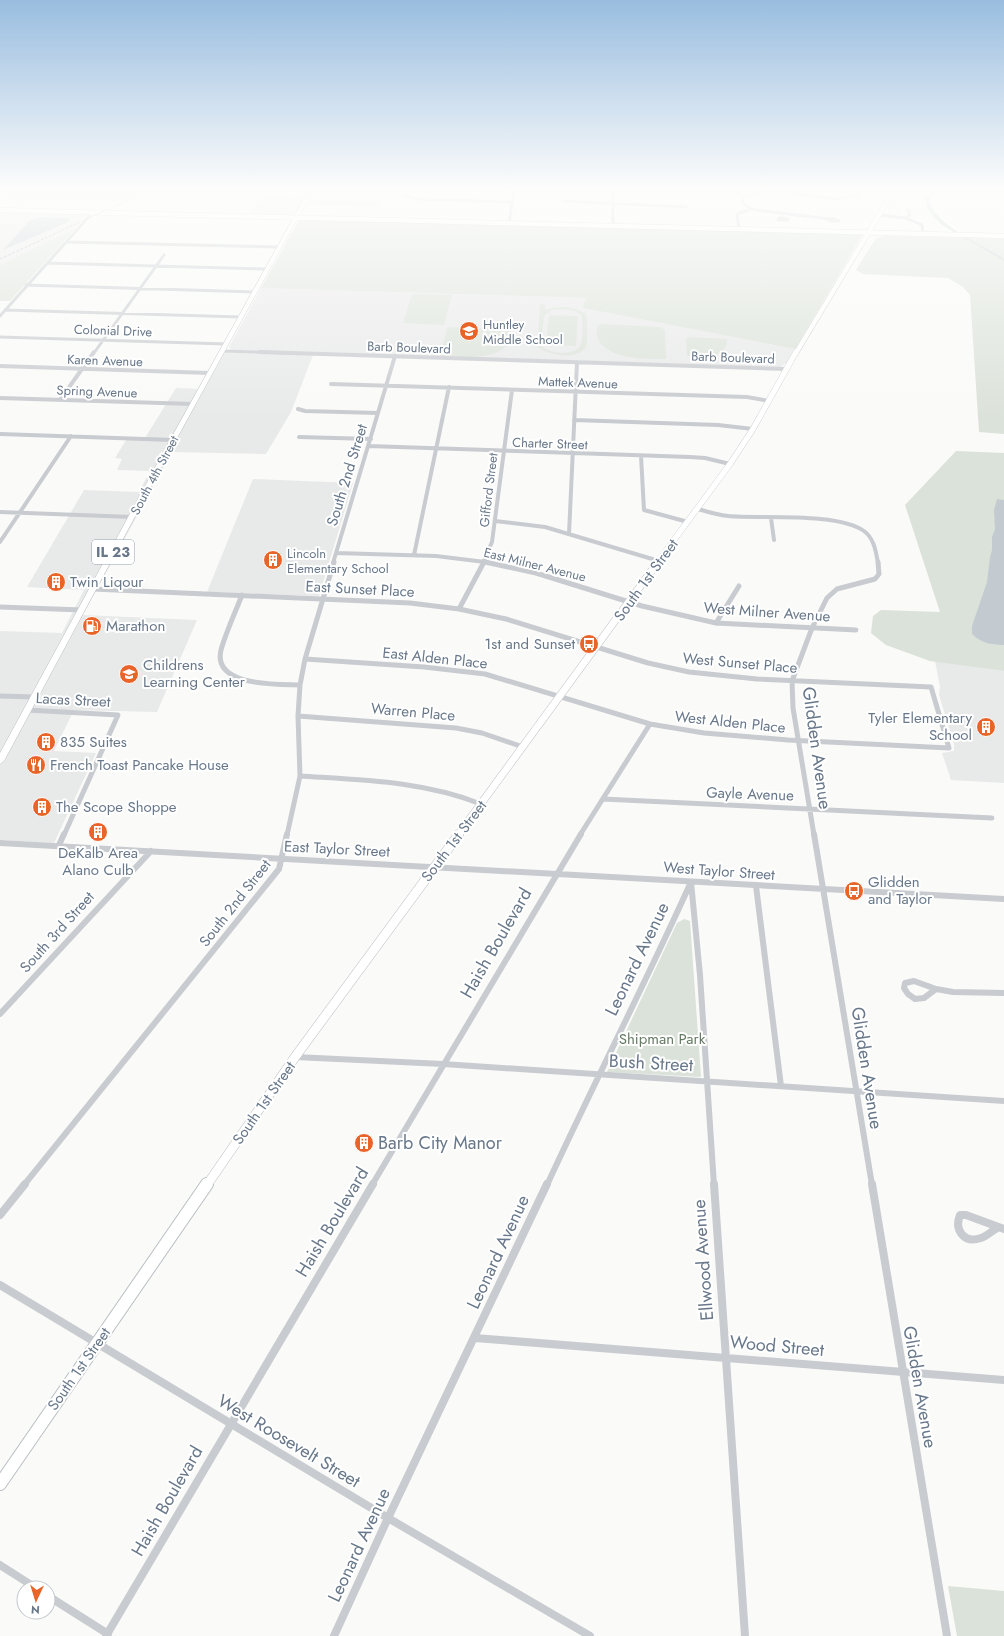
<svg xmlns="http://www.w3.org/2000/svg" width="1004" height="1636" font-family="Jost,sans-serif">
	<rect width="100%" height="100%" fill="#fafaf8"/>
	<!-- built -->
	<path fill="#e8e9e9" d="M0,190H143L117,202L108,199L0,196Z
		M261,197L305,198L294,217L248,216Z
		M308,198L379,200L376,207L304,205Z
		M0,209L96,212L81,219L76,228L0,265Z
		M261,288L586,298L582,308L795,349L788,362L780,367L231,350L229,347Z
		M220,352L313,355L291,412L266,454L172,452L83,615L197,620L157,712L74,710L54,751L96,753L54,843L0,840V631L62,633L84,590L27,587L84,490L139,492L150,471L117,470L122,459L115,458L128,437L145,438L176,388L200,389Z
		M253,479L353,483L319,596L207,592Z
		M935,661L1004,671V783L951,780L942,753L954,751V744L939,695L940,687Z"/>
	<!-- green -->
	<path fill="#dbe2d9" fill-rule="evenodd" d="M299,220L863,234L795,349L582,308L586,298L261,288Z
		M76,228L10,301H0V265Z
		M885,236L1004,239V434L979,432L970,295L963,287L948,278L863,274L856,270L876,238Z
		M412,294L452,295L444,325L403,323Z
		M540,304H545V310C558,305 573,306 585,313C588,317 587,322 587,328C587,333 588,342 586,347C578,361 546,355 537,346ZM563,309L575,311L581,315C583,320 583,342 580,346C574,357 545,354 541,344L544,316L552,310Z
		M549,315L578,316L576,346L546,345Z
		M600,324L660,327L665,330L666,359C646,359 609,360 598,339C596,334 596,329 600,324Z
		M450,327L510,329L511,342C492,362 465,357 440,356L447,329Z
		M690,337L727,339C727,360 703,356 687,356L686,339Z
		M956,451L1004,453V671L930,661L886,645L871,633L873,616L881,610L940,612L905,505Z
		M684,919L690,921L701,1077L607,1072L677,923Z
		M948,1586L1004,1591V1636H957Z"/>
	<!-- water -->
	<path fill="#c3cbd1" d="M935,190H944L931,197L929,201C939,228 979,243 1003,258L1004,261L942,225C936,219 929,214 926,205L928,202L925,198Z
		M41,217L71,218L68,222L3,250L30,220Z
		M997,499L1004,500V645C991,644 982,644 972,634V626L987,582L990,557L992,550V537L995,529L994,510Z"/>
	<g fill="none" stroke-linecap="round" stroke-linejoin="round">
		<!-- secondary-far4 casing -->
		<g stroke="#babfc4" stroke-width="5.5">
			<path id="secondary-far4" d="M0,210L1004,236
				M796,353L894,190"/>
		</g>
		<!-- secondary-far3 casing -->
		<g stroke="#babfc4" stroke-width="6">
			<path id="secondary-far3" d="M657,563L730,464L753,429L796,352"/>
		</g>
		<!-- secondary-far2 casing -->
		<g stroke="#babfc4" stroke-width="8">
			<path id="secondary-far2" d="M458,835L658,562"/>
		</g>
		<!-- secondary-far1 casing -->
		<g stroke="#babfc4" stroke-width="10">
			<path id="secondary-far1" d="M207,1185L295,1057L459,834"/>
		</g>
		<!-- secondary casing -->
		<g stroke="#babfc4" stroke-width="14">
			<path id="secondary" d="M0,1484L207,1184"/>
		</g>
		<!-- primary casing -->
		<g stroke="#b9bdc2" stroke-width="1">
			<path id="primary" d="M309,190H313L176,440L4,761L0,764V753L170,440Z"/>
		</g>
		<!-- street-far4 -->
		<path stroke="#c8cbcf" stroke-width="3" d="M403,190L404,195L417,199L512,202
			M613,190V226
			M730,190L743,197
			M743,197C781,179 821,209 860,194V190
			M743,197L741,200L746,206L755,210L830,219
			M563,201L686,207
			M880,215L906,218L910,215L908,210
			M779,218H786L788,220H778Z
			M832,218L839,221H829Z
			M906,218L922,225L923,234
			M509,223L514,190
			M739,229L737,214L751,209
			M66,242L280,247
			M47,263L267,269
			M26,285L255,292
			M5,310L241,317
			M0,316L93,212
			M0,337L226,344
			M222,351L291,353
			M94,353L164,255"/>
		<!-- street-far3 -->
		<path stroke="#c8cbcf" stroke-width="4" d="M260,352L788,369
			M0,366L210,373
			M331,384L747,397L769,401
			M0,398L193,404
			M60,400L94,352
			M298,409L305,411L378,413
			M574,420L718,425L753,429
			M0,434L173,440
			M299,437L371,439
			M369,446L690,457L705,458L730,464
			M641,456L644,510L688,522
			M698,509C708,512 718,515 728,516C761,519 838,512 864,531C874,538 876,552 878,563
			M0,512L132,517
			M771,518L774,540
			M495,521L545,527L659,561
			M569,534L577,362
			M0,542L71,436
			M336,553L436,556L493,563
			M414,555L449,387
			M333,563L395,356
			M483,563L492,542L512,390"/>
		<!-- street-far2 -->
		<path stroke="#c8cbcf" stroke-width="5" d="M485,562L536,573L642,606L716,623L856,630
			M93,589L410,603L459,609L506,619L648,663L689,672L757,679L931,687L949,748L788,740L704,733L650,724L485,674L424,667L305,659
			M242,595C235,613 226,632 221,650C212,687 278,684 300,685
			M0,607L82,610
			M459,609L484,562
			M716,623L739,586
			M0,696L34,697
			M27,710L118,715L64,835
			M298,716L456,728L482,733L523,747
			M300,776C362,780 423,781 481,804
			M603,799L992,818
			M287,835L300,776L298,716L300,685L305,659L334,562
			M580,835L650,724
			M814,835L793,708L792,681L812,628L827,598L837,589L875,579L879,574L878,562"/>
		<!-- street-far1 -->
		<path stroke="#c8cbcf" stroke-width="6" d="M814,834L872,1185
			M0,843L1004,899
			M59,845L64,834
			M691,882L700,975L714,1185
			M756,886L781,1086
			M914,981L936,989L924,998L915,999L908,994L904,988L905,983Z
			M936,989L953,992L1004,993
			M0,1014L151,851
			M295,1057L443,1064L1004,1101
			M24,1185L279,869L287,834
			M372,1185L581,834
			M547,1185C594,1083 645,984 691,882"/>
		<!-- street -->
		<path stroke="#c8cbcf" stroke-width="8" d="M714,1184L745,1636
			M872,1184L947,1636
			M0,1215L25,1184
			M997,1228C992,1231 987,1236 981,1238C964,1244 954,1230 960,1215H966L1004,1229
			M0,1285L388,1518L590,1636
			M475,1338L1004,1380
			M0,1565L36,1588
			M48,1596L108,1634
			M106,1636L373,1184
			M334,1636L388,1518L547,1184"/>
		<!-- secondary-far4 -->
		<use href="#secondary-far4" stroke="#fff" stroke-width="4.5"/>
		<!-- secondary-far3 -->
		<use href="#secondary-far3" stroke="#fff" stroke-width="5.5"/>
		<!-- secondary-far2 -->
		<use href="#secondary-far2" stroke="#fff" stroke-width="7"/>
		<!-- secondary-far1 -->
		<use href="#secondary-far1" stroke="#fff" stroke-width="9"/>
		<!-- secondary -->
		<use href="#secondary" stroke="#fff" stroke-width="12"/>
		<!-- primary -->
		<use href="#primary" fill="#fff" fill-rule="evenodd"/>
		<!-- rail -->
		<path stroke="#a8aeb4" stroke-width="1" stroke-dasharray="3 1.5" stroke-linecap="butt" d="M0,259L150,190"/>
	</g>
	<!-- sky -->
	<linearGradient id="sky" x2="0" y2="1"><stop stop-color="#99bddf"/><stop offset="0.45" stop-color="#fdfdfc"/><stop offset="1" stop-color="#fdfdfc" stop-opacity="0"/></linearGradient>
	<rect width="1004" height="419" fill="url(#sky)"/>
	<!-- icons -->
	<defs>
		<g id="school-disc" transform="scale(1)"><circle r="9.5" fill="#e96429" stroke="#fff"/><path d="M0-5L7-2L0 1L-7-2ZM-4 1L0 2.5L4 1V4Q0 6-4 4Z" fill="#fff"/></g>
		<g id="building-disc" transform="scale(1)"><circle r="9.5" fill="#e96429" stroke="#fff"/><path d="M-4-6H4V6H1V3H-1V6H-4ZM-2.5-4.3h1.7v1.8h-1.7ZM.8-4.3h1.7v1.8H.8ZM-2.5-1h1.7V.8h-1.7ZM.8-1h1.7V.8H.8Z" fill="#fff"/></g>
		<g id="fuel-disc" transform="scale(1)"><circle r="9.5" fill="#e96429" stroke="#fff"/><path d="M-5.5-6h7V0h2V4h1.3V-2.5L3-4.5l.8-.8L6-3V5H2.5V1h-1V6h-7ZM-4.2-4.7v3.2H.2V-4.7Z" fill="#fff"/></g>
		<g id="bus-disc" transform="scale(1)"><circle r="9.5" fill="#e96429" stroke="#fff"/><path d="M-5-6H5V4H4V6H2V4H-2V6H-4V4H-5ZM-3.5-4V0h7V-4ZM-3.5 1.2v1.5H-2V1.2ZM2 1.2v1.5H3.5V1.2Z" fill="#fff"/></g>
		<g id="restaurant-disc" transform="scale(1)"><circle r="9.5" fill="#e96429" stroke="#fff"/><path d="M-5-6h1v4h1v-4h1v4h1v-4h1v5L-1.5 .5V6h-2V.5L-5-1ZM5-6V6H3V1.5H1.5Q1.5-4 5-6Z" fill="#fff"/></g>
	</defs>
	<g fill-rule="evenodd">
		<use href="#school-disc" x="469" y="331"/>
		<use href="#building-disc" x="273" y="560"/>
		<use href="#building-disc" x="56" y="582"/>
		<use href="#fuel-disc" x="92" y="626"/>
		<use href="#bus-disc" x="589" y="644"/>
		<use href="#school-disc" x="129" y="674"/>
		<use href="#building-disc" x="986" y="727"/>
		<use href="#building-disc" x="46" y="742"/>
		<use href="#restaurant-disc" x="36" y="765"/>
		<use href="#building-disc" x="42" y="807"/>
		<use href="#building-disc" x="98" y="832"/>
		<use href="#bus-disc" x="854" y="891"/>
		<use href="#building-disc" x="364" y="1143"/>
	</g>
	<g text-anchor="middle" stroke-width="4" stroke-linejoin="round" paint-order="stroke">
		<!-- far-poi labels -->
		<g font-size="13" fill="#68788a" stroke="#fff" text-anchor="start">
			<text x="483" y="329">Huntley<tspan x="483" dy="15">Middle School</tspan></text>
			<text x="287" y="558">Lincoln<tspan x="287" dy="15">Elementary School</tspan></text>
		</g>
		<!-- far-street labels -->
		<g font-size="13" fill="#68788a" stroke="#fff">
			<text transform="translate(113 330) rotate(2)" y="5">Colonial Drive</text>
			<text transform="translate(409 347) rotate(2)" y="5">Barb Boulevard</text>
			<text transform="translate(733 357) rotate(2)" y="5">Barb Boulevard</text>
			<text transform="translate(105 360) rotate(2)" y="5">Karen Avenue</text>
			<text transform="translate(578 382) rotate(2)" y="5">Mattek Avenue</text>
			<text transform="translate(97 391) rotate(2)" y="5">Spring Avenue</text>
			<text transform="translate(550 443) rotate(2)" y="5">Charter Street</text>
			<text transform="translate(154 475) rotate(-62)" y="5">South 4th Street</text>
			<text transform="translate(488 490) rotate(-83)" y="5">Gifford Street</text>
			<text transform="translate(535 564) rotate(14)" y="5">East Milner Avenue</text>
		</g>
		<!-- shield labels -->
		<rect fill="#fff" stroke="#95a0ad" stroke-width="1" x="92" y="540" width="42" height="24" rx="3"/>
		<g font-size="14" font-weight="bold" fill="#68788a">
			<text x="113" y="557">IL 23</text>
		</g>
		<!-- street labels -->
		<g font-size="15" fill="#68788a" stroke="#fff">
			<text transform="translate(347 475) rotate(-73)" y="5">South 2nd Street</text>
			<text transform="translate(646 580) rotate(-54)" y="5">South 1st Street</text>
			<text transform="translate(360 589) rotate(3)" y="5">East Sunset Place</text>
			<text transform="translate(767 612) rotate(4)" y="5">West Milner Avenue</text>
			<text transform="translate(435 658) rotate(6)" y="5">East Alden Place</text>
			<text transform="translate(740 663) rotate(5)" y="5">West Sunset Place</text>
			<text transform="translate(73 700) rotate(3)" y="5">Lacas Street</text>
			<text transform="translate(413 712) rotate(5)" y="5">Warren Place</text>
			<text transform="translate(730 722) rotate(6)" y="5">West Alden Place</text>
			<text transform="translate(750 794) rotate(2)" y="5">Gayle Avenue</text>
			<text transform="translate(454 841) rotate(-53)" y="5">South 1st Street</text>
			<text transform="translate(337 849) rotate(3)" y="5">East Taylor Street</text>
			<text transform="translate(719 871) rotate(4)" y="5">West Taylor Street</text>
			<text transform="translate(235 903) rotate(-52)" y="5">South 2nd Street</text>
			<text transform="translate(57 932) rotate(-48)" y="5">South 3rd Street</text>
			<text transform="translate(264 1103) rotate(-55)" y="5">South 1st Street</text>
			<text transform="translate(79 1369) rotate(-55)" y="5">South 1st Street</text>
		</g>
		<!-- poi labels -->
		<g font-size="15" fill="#68788a" stroke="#fff" text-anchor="start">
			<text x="70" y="587">Twin Liqour</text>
			<text x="106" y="631">Marathon</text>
			<text x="575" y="649" text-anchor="end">1st and Sunset</text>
			<text x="143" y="670">Childrens<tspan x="143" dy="17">Learning Center</tspan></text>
			<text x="972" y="723" text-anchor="end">Tyler Elementary<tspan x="972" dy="17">School</tspan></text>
			<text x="60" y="747">835 Suites</text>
			<text x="50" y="770">French Toast Pancake House</text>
			<text x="56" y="812">The Scope Shoppe</text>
			<text x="98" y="858" text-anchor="middle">DeKalb Area<tspan x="98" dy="17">Alano Culb</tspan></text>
			<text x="868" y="887">Glidden<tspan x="868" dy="17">and Taylor</tspan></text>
		</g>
		<!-- park labels -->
		<g font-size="15" fill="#667b63" stroke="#fff">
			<text x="662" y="1044">Shipman Park</text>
		</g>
		<!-- near-street labels -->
		<g font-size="18" fill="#68788a" stroke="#fff">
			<text transform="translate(817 748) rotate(82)" y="6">Glidden Avenue</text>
			<text transform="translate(496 943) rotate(-60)" y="6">Haish Boulevard</text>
			<text transform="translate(637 959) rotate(-64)" y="6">Leonard Avenue</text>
			<text transform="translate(651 1063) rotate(3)" y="6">Bush Street</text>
			<text transform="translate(867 1068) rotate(81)" y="6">Glidden Avenue</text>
			<text transform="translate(332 1222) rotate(-59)" y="6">Haish Boulevard</text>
			<text transform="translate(498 1252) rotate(-65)" y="6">Leonard Avenue</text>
			<text transform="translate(703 1260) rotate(-94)" y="6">Ellwood Avenue</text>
			<text transform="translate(777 1346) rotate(5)" y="6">Wood Street</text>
			<text transform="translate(920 1387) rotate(80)" y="6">Glidden Avenue</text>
			<text transform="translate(289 1441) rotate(31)" y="6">West Roosevelt Street</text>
			<text transform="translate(167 1501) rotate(-60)" y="6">Haish Boulevard</text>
			<text transform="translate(359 1545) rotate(-65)" y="6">Leonard Avenue</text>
		</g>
		<!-- near-poi labels -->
		<g font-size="18" fill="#68788a" stroke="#fff" text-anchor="start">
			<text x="378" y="1149">Barb City Manor</text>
		</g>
	</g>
	<!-- north arrow -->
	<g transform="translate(36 1600) rotate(184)"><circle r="19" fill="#ffffff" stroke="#c3c9d0"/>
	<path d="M0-3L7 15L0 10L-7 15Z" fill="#e96429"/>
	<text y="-6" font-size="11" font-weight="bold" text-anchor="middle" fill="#68788a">N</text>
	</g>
</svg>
